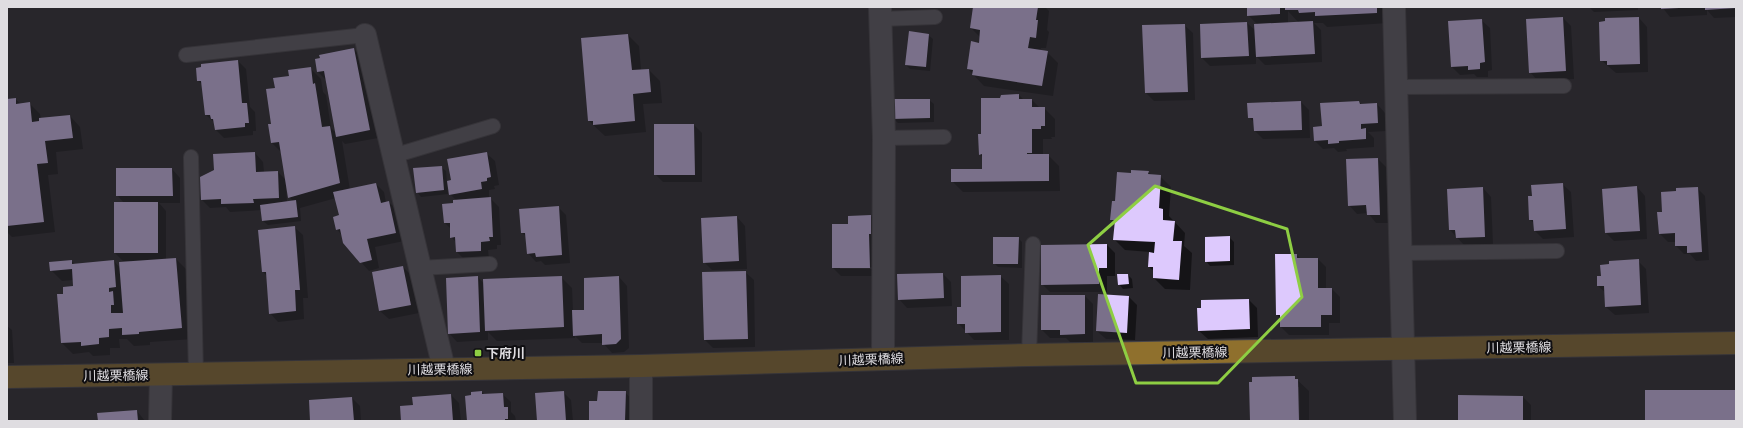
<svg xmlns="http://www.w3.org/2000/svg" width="1743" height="428" font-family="Helvetica,'Noto Sans JP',sans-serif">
	<rect width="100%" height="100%" fill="#28262b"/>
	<!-- shadow -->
	<path fill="#0007" fill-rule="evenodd" d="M980,7H1045L1049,11L1047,30L1049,32L1046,48H1041L1040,51L1047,52L1058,63L1053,96L984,86L968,69L979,44L980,37L971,28Z
		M1248,7H1387L1388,23L1327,27L1323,23H1314L1321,30L1322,62L1265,65L1256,56V64L1210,66L1202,58L1247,23L1256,31L1257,24L1248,15ZM1288,11L1299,23H1288Z
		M1589,7H1638V10L1594,12Z
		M1662,7H1736V17L1714,18L1707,10V15L1670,17Z
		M1563,18L1571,26L1574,79L1538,81L1530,72Z
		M1639,18L1647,27L1648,72L1616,73L1601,60Z
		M1481,20L1490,28L1492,70L1488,71V77H1477L1474,74L1460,75L1452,67Z
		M1184,25L1193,33L1195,100L1154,101L1146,93L1143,26Z
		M628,35L639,46L641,70H649L660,81L662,103L643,104L646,132L605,136L589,121Z
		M928,35L933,39L930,71L910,69L906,65Z
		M354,49L362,57L378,138L345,144L342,141L350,190L376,184L384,192L386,203L389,202L397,211L404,241L375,247L379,268L369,271L361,262L337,229L340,216L336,198L300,208L301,221L268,225L263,221L262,210L230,212L226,207L210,208L202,200L255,153L263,162L264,172H278L287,181L282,153L271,142L276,88L290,77L310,68L321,79L323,92L326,95L331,128L336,133L326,80L318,72L316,60ZM286,187H288L289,197L293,201L287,202Z
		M238,61L246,69L250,107L255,112L256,131H253V135L224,138L216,130L215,123L206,115L203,85L198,81Z
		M1019,95L1024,100H1032L1040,108H1044L1055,119V137H1051L1052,139H1043V155H1048L1059,166L1060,191L963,192L952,181L983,170V158L980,154L982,135L1001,99Z
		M15,99L21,104L29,103L40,114L41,119L70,116L80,127L83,149L56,152L58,174L48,175L55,232L12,237L7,232V100Z
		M929,100L934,104V122L898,123L893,118Z
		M1301,102L1309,110L1310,138L1263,139L1255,131V123L1249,117Z
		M1359,102L1362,105L1377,104L1385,113L1386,131L1368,132L1374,138V147L1346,149L1347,151L1338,152L1334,148L1323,149L1315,141L1314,128L1323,127Z
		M694,125L702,133V182H663L655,174Z
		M486,153L495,161L499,185L494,186L495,189L489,190V197L499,207L501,245H497V249L488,250L489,259L465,260L457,252L456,242L451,237V229L445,223L456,200L450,194L452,181Z
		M1378,159L1386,167L1388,223H1376L1368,213L1357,214L1349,205Z
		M441,167L446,171L448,194L421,197L417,192Z
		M172,169L180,178V203H159L166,211V259H176L187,270L193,339L150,342V345L134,346L127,339H119L120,348H110V355L93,356L89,352L73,354L62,343L64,294L74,287L73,280L62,281L51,270L71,261L75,264L114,261L120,268L131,262V261H123L115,253L124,203L117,195Z
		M1148,172L1152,175L1160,176L1171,187L1169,216L1185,233L1184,246L1192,253L1190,290L1165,289L1154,278V271L1149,267L1150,252L1125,250L1114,239L1115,224L1111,220L1116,202L1132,174Z
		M1562,184L1571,192L1574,237L1543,239L1535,231L1534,223L1530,220L1533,197Z
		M1637,187L1645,196L1647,239L1614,241L1606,233Z
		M1483,188L1491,197L1493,245L1465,246L1450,230L1448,190Z
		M1697,188L1705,196L1709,260L1696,261L1690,254H1684L1676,246V242H1668L1660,234L1677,192Z
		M558,207L566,215L570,263L545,265L541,261L536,262L528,253L527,237L522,233Z
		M871,216L879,224L877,276H841L833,268L849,225ZM840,267H875V269H840Z
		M737,217L745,226L747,269L712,270L704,262Z
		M294,227L303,235L308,298H303L304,319L278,322L270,313L267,276L263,272Z
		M1229,237L1234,242V265L1210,266L1206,261Z
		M1018,238L1022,242V268L998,267L994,263Z
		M1107,245L1115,253V276H1107V292H1050L1042,284Z
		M1297,255L1301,259H1318L1326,267V289H1332L1340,297V323H1329V335H1289L1281,327V319L1277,315Z
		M1638,261L1646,269L1649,313L1615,315L1606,307V293L1598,286L1602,277Z
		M403,267L411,275L419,313L389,319L380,311L373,273Z
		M745,272L754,280L755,347L713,348L705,340Z
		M943,274L951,282L952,306L907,308L899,299Z
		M1128,275L1132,279L1133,288L1123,289L1119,284Z
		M1000,276L1009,284V340H974L958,323L962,308Z
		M478,277L484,284L561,277L572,288L573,311H585L619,277L627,286L629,348L624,352L612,353L603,343H582L575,336V338L497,341L488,332V340L457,342L449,333Z
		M1085,296L1093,304V342H1070L1066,338H1050L1042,330Z
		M1129,297L1137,305L1135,340L1106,339L1097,331Z
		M1249,300L1257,308L1258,337L1208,339L1199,331L1202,309Z
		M7,326L12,330L14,363H7Z
		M1294,377L1309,391V421H1300L1299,387H1297L1298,421H1251Z
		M482,392L485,395L502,394L511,402V412L515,416L516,421H468Z
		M563,392L571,400L573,421H538Z
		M625,392L633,401V421H590Z
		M451,395L459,403L461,421H402L415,406Z
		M1523,397L1531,405V421H1459Z
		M352,398L360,406L361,421H311Z
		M137,411L145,421H99Z"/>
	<!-- building -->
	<path fill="#ddc9fd" d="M973,7H1038L1036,20H1038L1036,38L1030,37L1028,48L1048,51L1042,86L972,75L973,70L967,69L971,41L979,43L980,30L970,28Z
		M1247,7H1280V14L1247,16Z
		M1285,7H1377V13L1315,16V12L1299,13L1298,10H1285Z
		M1661,7H1679V8L1661,9Z
		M1705,7H1736V8L1705,10Z
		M1563,17L1566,71L1529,73L1526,19Z
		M1639,17L1640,64L1607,65V61H1600L1599,22L1605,21V18Z
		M1482,19L1485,62L1480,63V69L1468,70V66L1451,67L1448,21Z
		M1313,21L1315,54L1256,57L1254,24Z
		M1247,22L1249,56L1201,58L1200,24Z
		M1185,24L1188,92L1145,93L1142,25Z
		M909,31L929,34L926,67L905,65Z
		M628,34L632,70L649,69L651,92L633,94L635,121L593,125V121H588L581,38Z
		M354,48L370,130L336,137L324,71L317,72L315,59L320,58L319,55Z
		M238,60L242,103H247L249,123H245V127L215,130L213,119H211L210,115H205L201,81H197L196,68L201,67V64Z
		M311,67L313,84L315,83L322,127L330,126L340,183L288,198L279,142L271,143L268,124H271L266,89L275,88L273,78L289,76L288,70Z
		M1019,94V99H1032V107H1045V126H1041V129H1032V153H1027V154H1049V181L951,182V169H982V154L979,155L978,134H981V98H1000L1001,95Z
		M16,98V104L30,102L32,122L39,121V118L70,115L73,138L45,141L48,163L37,164L44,222L7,226V99Z
		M892,99H930V118L892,119Z
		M1301,101L1302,130L1254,131L1253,118H1248L1247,103Z
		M1359,101L1360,104L1377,103L1378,123L1361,124V129L1366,128V139L1339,141V143L1328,144V140L1314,141L1313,127L1322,126L1320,103Z
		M654,124H694L695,175H654Z
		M255,152L256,172L278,171L279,198L253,199L254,203L221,204V199L201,200L200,177L214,170L213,154Z
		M487,152L491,177L487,178V181L481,182L482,189L449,195L447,181L451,180L447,159Z
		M1378,158L1380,215H1367L1366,205L1348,206L1346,159Z
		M442,166L444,190L416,193L413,168Z
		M116,168H172L173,196H116Z
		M1131,170L1149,171L1148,174L1161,175L1159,208L1163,209V220L1175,221L1173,241H1182L1179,280L1153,278V267H1148L1149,252L1154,253L1155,242L1113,240L1115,220H1110L1112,201H1115L1117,172L1131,173Z
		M376,183L381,203L389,201L396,233L367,239L372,260L360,263L343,243L340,229L336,230L333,217L339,215L333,192Z
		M1563,183L1566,229L1534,231L1533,220H1529L1528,196H1532L1531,185Z
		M1637,186L1640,231L1605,233L1602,189Z
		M1483,187L1485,237L1456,238L1455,230H1449L1447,189Z
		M1698,187L1702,252L1687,253V246H1675V233L1659,234L1657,212H1662L1661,192L1676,191V188Z
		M491,197L493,237H489L490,241L481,242V251L456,252L455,237L450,238V223H444L442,204L453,203V200Z
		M296,200L298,217L262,221L260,205Z
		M114,202H158V253H114Z
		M559,206L562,255L536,257L535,253L527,254L525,233H521L519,209Z
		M871,215V234H869L870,268H832V224H848V216Z
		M737,216L739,261L703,263L701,218Z
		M295,226L300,290H295L296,311L269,314L266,272H262L258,230Z
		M1230,236V261L1205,262V237Z
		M993,237H1019L1018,264H993Z
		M1107,244V268H1099V284L1041,285V245Z
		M1275,254H1297V258H1318V288H1332V315H1321V327H1280V315H1276Z
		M176,258L182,328L139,332V334L122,335V328L109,329V337L99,338V344L81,346V342L61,343L57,294H63V287L73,286L72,269L50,271L49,262L72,260V264L114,260L116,287L109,288V292L113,291L114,305H111V313H123L119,262Z
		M1639,259L1641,305L1605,307L1604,286H1597V276H1601L1600,265L1609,264V261Z
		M403,266L411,305L379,311L372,272Z
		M746,271L748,339L704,340L702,272Z
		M943,273L944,298L898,300L897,274Z
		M1117,274H1128L1129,284L1118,285Z
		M1001,275V332L965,333V324H957V307H961V276Z
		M478,276L480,332L448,334L446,278Z
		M562,276L564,327L485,331L483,279Z
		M619,276L621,339L616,344L602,345V334L573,336L572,310H584V278Z
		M1098,294L1129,296L1127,333L1096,331Z
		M1041,295H1085V334L1060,335V330H1041Z
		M1249,299L1250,329L1198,331L1197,308H1201V300Z
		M1295,376V379H1298L1299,421H1250L1249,382H1252V377Z
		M1645,390H1736V421H1645Z
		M482,391V394L503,393L504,407H508V419H505V421H467L465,396L471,395V392Z
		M564,391L566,421H537L535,393Z
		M598,391H626L625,421H589V401H597Z
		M451,394L453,421H401L400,406L413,405L412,397Z
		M1458,395L1523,396V421H1458Z
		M352,397L354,421H310L309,400Z
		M137,410L138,421H98L97,413Z"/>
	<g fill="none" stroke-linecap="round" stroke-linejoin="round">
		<!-- service casing -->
		<g stroke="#474549" stroke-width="16">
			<path id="service" d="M880,19L935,17
				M186,55L365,35
				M1396,87L1564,86
				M884,138L944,137
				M393,156L493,126
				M191,157L196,374
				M1400,253L1557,251
				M420,268L490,264
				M1029,355L1033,244"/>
		</g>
		<!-- minor casing -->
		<g stroke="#474549" stroke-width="24">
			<path id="minor" d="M880,7L884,138L883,359
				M1394,7L1405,421
				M365,35L444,369
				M160,421L161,375
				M641,421V366"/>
		</g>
		<!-- primary casing -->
		<g stroke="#474549" stroke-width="24">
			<path id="primary" d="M7,377L641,366L1029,355L1736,343"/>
		</g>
		<!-- service -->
		<use href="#service" stroke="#615e65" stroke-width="14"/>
		<!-- minor -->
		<use href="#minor" stroke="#615e65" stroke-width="22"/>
		<!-- primary -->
		<use href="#primary" stroke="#8f702d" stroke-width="22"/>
	</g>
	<!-- marked area -->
	<path d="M0 0H1743V428H0ZM1155,186L1287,229L1302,297L1218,383H1136L1088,245Z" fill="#28262b" fill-opacity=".55" fill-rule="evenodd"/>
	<path fill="none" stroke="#8ece43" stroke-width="3" stroke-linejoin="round" d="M1155,186L1287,229L1302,297L1218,383H1136L1088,245Z"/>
	<!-- markers -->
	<rect fill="#8ece43" stroke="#100f12" stroke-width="1.5" x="474" y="349" width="8" height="8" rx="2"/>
	<g text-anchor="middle" stroke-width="4" stroke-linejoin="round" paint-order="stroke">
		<!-- street labels -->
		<g font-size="13" fill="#dfdde1" stroke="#100f12">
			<text transform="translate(1519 347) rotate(-1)" y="5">川越栗橋線</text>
			<text transform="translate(1195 352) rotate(-1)" y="5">川越栗橋線</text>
			<text transform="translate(871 359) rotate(-2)" y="5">川越栗橋線</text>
			<text transform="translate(440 369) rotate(-1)" y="5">川越栗橋線</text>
			<text transform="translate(116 375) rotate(-1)" y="5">川越栗橋線</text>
		</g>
		<!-- poi labels -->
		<g font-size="13" font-weight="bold" fill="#dfdde1" stroke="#100f12" text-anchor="start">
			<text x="486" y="358">下府川</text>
		</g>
	</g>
	<!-- border -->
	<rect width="1743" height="428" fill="none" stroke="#dfdde1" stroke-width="16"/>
</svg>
